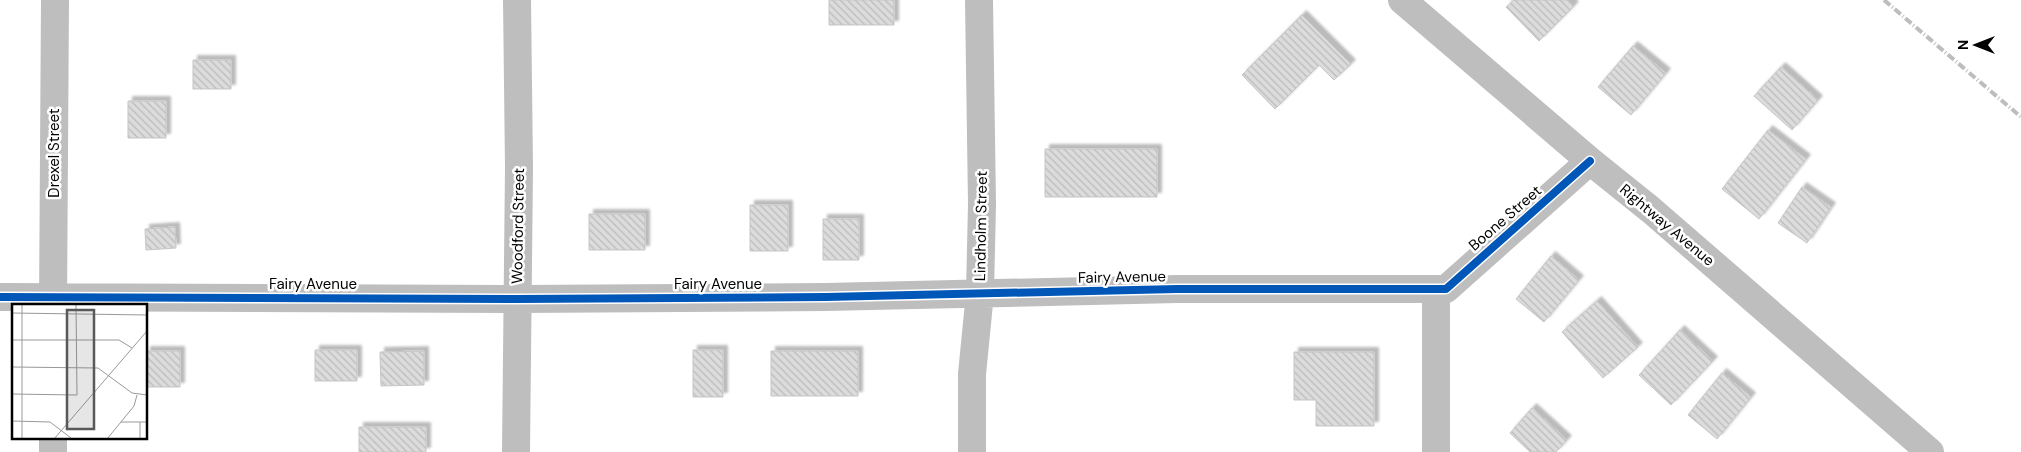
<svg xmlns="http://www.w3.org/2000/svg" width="2021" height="452" font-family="'DM Sans',sans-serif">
	<defs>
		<pattern id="building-back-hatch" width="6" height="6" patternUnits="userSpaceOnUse" patternTransform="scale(1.25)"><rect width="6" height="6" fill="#dcdcdc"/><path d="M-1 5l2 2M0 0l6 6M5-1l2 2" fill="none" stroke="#bbb"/></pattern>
		<filter id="shadow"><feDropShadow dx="4.5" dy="-4.5" stdDeviation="1" flood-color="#0004"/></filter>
	</defs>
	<rect width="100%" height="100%" fill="#fff"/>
	<!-- building -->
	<path fill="url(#building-back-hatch)" stroke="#c5c5c5" filter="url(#shadow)" d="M829,0H894V25H829Z
		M1514,0H1568L1574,6L1539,41L1506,7Z
		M1302,15L1351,64L1334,80L1319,65L1275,109L1242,75Z
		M1633,46L1666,73L1631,115L1598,87Z
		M193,60H231V89H193Z
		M1781,67L1818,100L1792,130L1754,96Z
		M128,101H166V138H128Z
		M1768,130L1806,159L1759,219L1722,189Z
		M1045,149H1157V197H1045Z
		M1802,187L1831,207L1807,243L1778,223Z
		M750,205H788V251H750Z
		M589,214H645V250H589Z
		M823,219H859V260H823Z
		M175,227L176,248L146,250L145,229Z
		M1551,256L1579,280L1544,322L1516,299Z
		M1597,301L1638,347L1603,378L1562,332Z
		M1680,330L1713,361L1671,405L1639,375Z
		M315,350H357V381H315Z
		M693,350H723V397H693Z
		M146,351H180V387H146Z
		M424,351V385L381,386L380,352Z
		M771,351H858V396H771Z
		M1294,352H1374V426H1316V400H1294Z
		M1722,373L1751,397L1717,439L1688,415Z
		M1532,408L1567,440L1556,452H1530L1510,433Z
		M359,427H426V452H359Z"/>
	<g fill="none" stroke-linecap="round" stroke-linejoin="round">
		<!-- minor -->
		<path stroke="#bebebe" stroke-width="28" d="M1402,0L1590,161L1651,210L1930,452
			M1436,289V452
			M0,297L517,299L826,297L1177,289H1446L1590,161
			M53,306L55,0
			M53,438V452
			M516,452L519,167L517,0
			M972,452V374L980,293L982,204L979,0"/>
		<!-- rail -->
		<path stroke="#bdbdbd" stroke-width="4" stroke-dasharray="8 2.5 1 2.5" stroke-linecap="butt" d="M1884,0L2021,117"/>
		<!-- cycleway casing -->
		<g stroke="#fff" stroke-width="11">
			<path id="cycleway" d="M0,297L517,299L826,297L1177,289H1446L1590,161"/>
		</g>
		<!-- cycleway -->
		<use href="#cycleway" stroke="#0057b8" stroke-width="8"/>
	</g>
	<g text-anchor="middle" stroke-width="5" stroke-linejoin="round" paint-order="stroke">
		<!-- street labels -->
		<g font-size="15" fill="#000" stroke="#fff">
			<text transform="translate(54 153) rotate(-90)" y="5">Drexel Street</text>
			<text transform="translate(1505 218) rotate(-41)" y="5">Boone Street</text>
			<text transform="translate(1667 225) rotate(40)" y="5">Rightway Avenue</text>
			<text transform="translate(518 226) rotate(-89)" y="5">Woodford Street</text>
			<text transform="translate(981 226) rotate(-89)" y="5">Lindholm Street</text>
			<text transform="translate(1122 277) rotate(-1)" y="5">Fairy Avenue</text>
			<text x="313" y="289">Fairy Avenue</text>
			<text x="718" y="289">Fairy Avenue</text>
		</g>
	</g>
	<!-- overview -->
	<g transform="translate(12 304)">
		<rect width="135" height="135" fill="#fff"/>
		<path fill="none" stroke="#999" stroke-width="1" d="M64,0L65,91M0,9L135,11M0,36H107L120,44M0,63L86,64L120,89L135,91M0,90L65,91M0,117L38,118L59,134M109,118H135M10,135V0M42,135L135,27M95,135L122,102L125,91M128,135V118"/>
		<path fill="#595959" fill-opacity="0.15" stroke="#595959" stroke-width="2.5" d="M55,6H82V125H55Z"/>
		<rect width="135" height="135" fill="none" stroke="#000" stroke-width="2.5"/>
	</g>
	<!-- north arrow -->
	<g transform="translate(1976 45) rotate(270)" stroke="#ffffff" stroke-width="4" paint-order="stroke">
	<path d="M0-4L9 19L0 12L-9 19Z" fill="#000000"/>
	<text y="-8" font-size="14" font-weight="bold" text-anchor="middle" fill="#000000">N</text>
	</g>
</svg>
